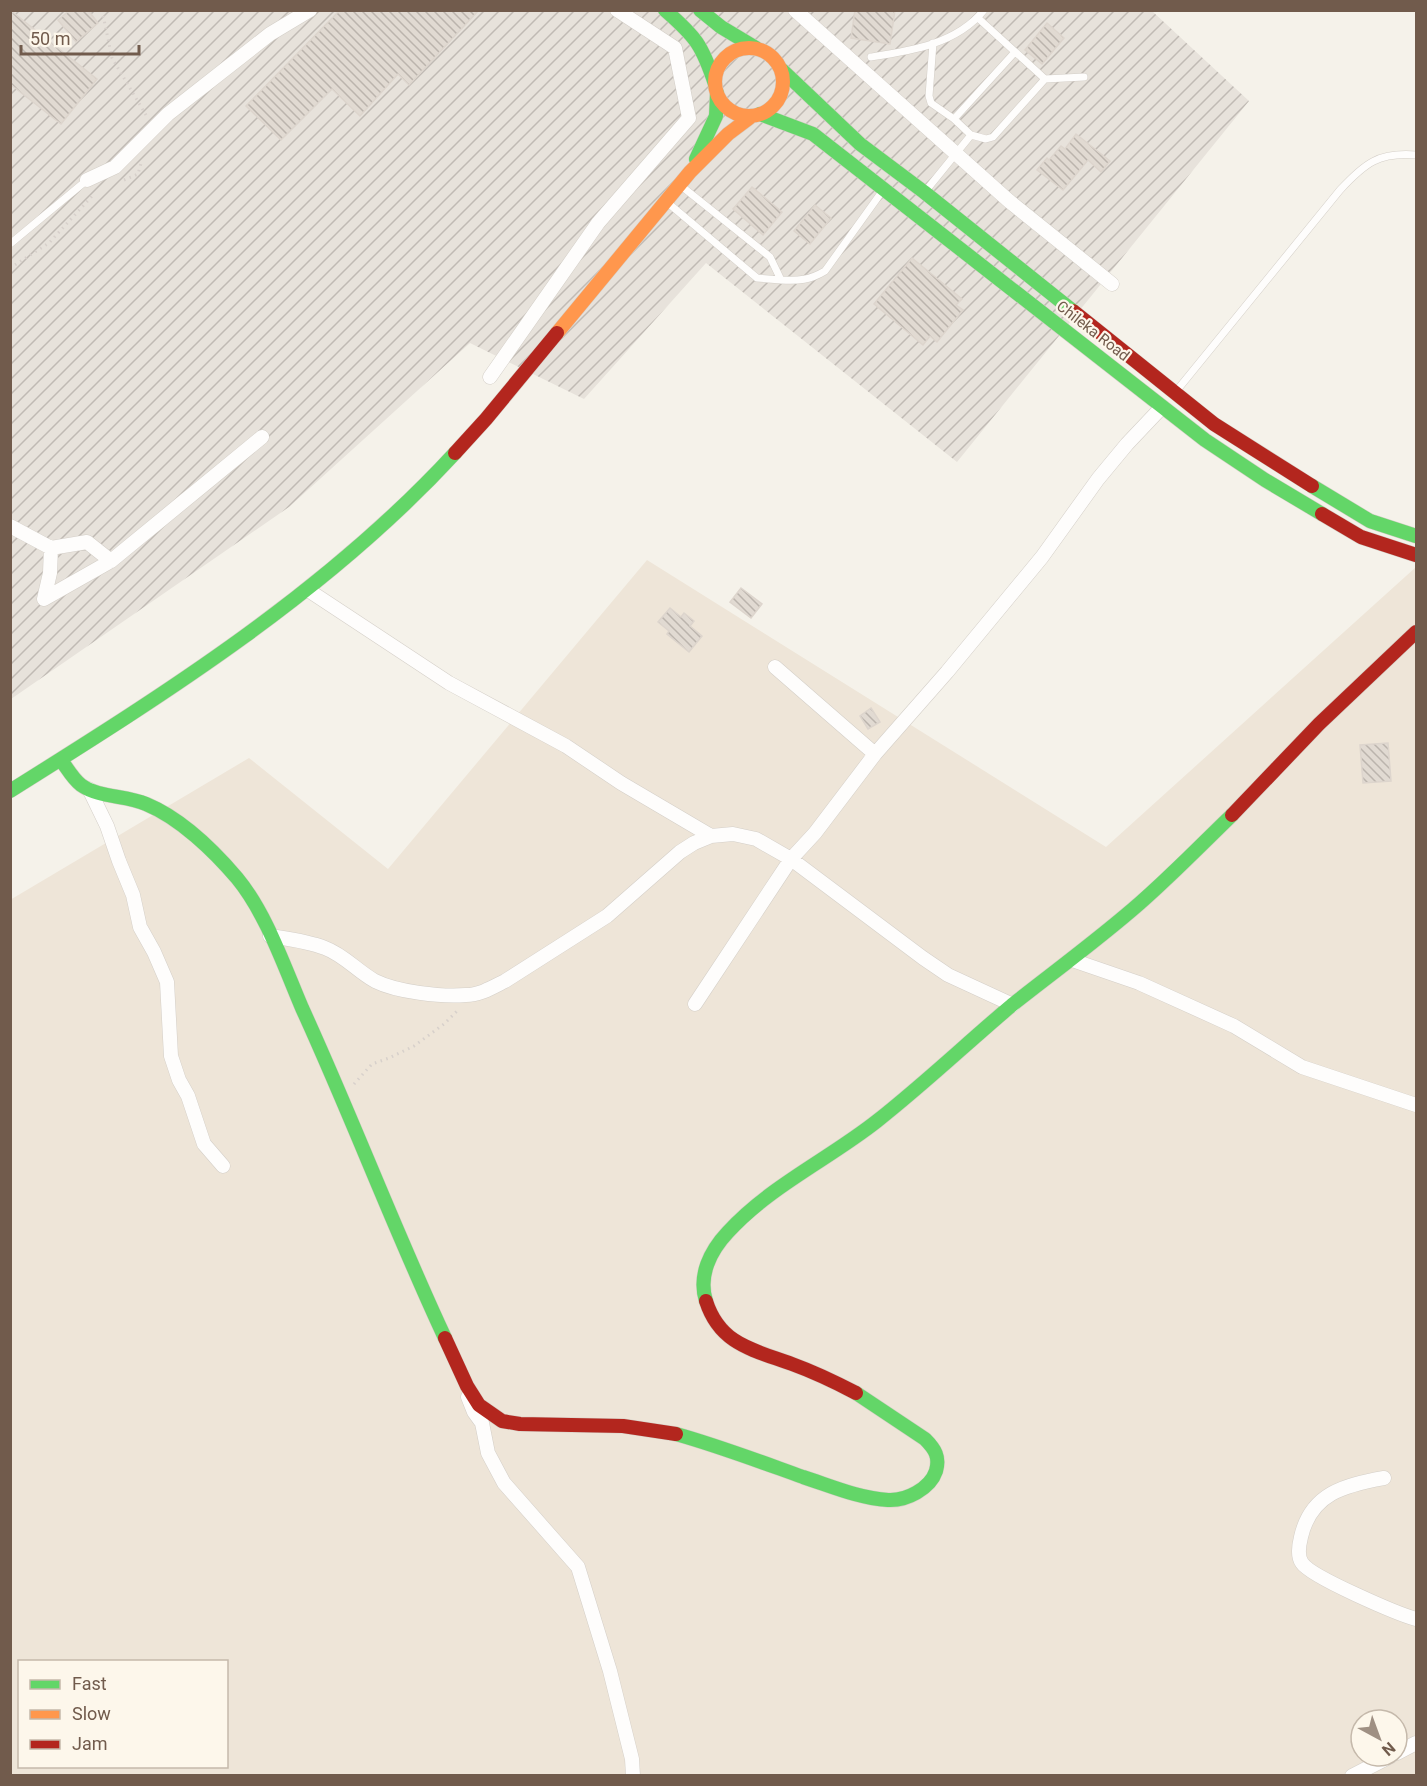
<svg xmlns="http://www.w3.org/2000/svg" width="1427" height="1786" font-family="Roboto,sans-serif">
	<defs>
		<pattern id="industrial-furrows" width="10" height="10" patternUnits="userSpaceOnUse" patternTransform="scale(1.5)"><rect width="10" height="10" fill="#e7e2db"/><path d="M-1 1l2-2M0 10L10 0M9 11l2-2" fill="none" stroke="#c0bab4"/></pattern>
		<pattern id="building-back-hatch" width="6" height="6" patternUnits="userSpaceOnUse" patternTransform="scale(1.5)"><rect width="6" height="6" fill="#e1dad2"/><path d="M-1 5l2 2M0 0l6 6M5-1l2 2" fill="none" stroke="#bbb4ad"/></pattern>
	</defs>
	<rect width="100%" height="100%" fill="#f5f2ea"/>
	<!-- residential -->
	<path fill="#eee5d8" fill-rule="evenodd" d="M647,560L1106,847L1416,567V1775H11L10,900L249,758L388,869ZM20,1662H226V1766H20ZM1361,1720H1397V1756H1361Z"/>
	<!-- industrial -->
	<path fill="url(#industrial-furrows)" d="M11,11H1152L1249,101L957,462L706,263L584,399L470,343L289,507L11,699Z"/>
	<!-- building -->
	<path fill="url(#building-back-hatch)" stroke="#ddd5cd" stroke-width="1.5" d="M10,10L97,79L61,124L10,84Z
		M70,10H88L98,23L76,42L58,20Z
		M340,10H479L409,85L398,74L360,116L332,89L281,140L246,106Z
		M855,10H895L890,44L851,38Z
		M1047,23L1064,38L1042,64L1025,50Z
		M1076,134L1110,161L1101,172L1088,160L1063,190L1037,170L1047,158L1049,160L1061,146L1065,149Z
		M752,187L782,212L763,235L733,209Z
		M815,205L831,218L810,244L794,231Z
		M912,258L962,299L956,305L963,310L937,342L930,336L923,345L874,304Z
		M741,588L762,604L751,618L730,602Z
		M670,608L681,617L684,613L694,621L690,626L702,636L689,652L667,634L669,631L658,622Z
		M871,708L880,722L868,729L860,716Z
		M1388,743L1391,781L1363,783L1360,745Z"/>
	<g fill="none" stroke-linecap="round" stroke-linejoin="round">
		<!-- lane casing -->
		<g stroke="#d4cfc8" stroke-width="8">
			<path id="lane" d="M978,18L1045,79
				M933,43L929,96L931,103L954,119
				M871,57C910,51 957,44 984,10
				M971,135L954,119L1015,52
				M680,185L770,257L781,280C799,281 810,280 825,271L881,193
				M928,188L971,135L986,139L993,137L1045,79L1084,77
				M668,203L757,278L781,280
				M10,244L87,180
				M1178,389L1340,190C1365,163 1379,152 1416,155"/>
		</g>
		<!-- street casing -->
		<g stroke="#d4cfc8" stroke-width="15">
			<path id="street" d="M795,10L1009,201L1112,284
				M87,180L115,167L168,114L270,34L310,10
				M490,377L598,223L689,118L675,48L617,10
				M10,526L51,548L87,542L111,561L44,599L50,573L51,548
				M111,561L262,437
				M308,590L449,683L566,746L621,783L711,836
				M775,667L875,754
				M89,789L107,826L119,861L133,895L140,927L154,952L167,982L171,1056L179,1080L188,1096L204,1144L223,1166
				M270,936C289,939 307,941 325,948C344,955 357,971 375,981C397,992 441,997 466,995C480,995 493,987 505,981L607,916L680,852L694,843L711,836L733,834L756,839L791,859L923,958L948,975L1013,1005
				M1072,960L1139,983L1234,1026L1302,1067L1416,1105
				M695,1004L791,859L815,833L875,754L947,672L1042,557L1098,479L1127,444L1162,407
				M468,1397L474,1412L482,1423L488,1453L504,1483L578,1567L610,1671L632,1759L633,1776
				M1384,1478C1345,1485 1311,1493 1301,1537C1299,1545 1297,1556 1302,1563C1311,1577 1398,1614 1416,1619
				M1397,1753L1416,1743
				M1352,1776L1391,1756"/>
		</g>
		<!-- fast casing -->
		<g stroke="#d4cec6" stroke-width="15">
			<path id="fast" d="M665,10C696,37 702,45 715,84
				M700,10L721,27L756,48
				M782,70L860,144L924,192L1073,311
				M760,114L813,134L1205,440L1265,480L1322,514
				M696,159L716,116L717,93
				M1312,486L1370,521L1416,536
				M61,760C67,768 73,779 81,785C99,798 126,795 146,804C180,818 214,851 237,878C266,913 284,966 302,1008C352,1117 394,1229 445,1338
				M10,791C168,692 328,591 455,453
				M706,1301C698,1276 710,1251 728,1232C770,1186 829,1159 877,1121C924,1084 967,1043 1012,1005C1055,971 1099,939 1140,903C1172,875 1202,844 1232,815
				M676,1434C719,1446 761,1462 803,1477C831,1486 858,1498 888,1500C906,1501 930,1489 936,1471C940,1457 935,1449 925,1439L856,1393"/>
		</g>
		<!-- slow casing -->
		<g stroke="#d4cec6" stroke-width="15">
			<path id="slow" d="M715 82a34 34 0 1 1 68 0a34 34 0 1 1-68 0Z
				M557,333L690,172L728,134L752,116"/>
		</g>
		<!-- jam casing -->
		<g stroke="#d4cec6" stroke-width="15">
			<path id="jam" d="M1073,311L1214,424L1312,486
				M455,453L486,419L557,333
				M1322,514L1361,537L1416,555
				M1232,815L1319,724L1416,632
				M706,1301C720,1345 754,1350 792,1364C814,1372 835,1382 856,1393
				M445,1338L467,1386L479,1405L502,1421L520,1424L623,1426L676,1434"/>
		</g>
		<!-- path -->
		<path stroke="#d7d0cb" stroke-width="3" stroke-dasharray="1.5 4.5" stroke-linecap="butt" d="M102,10L112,58L146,115
			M124,180L138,174L142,160
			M10,268L49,243L94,194
			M354,1084L372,1064L389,1058L414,1046L444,1024L459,1009"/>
		<!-- lane -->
		<use href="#lane" stroke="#fefdfc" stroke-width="7"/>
		<!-- street -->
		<use href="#street" stroke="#fefdfc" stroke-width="14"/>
		<!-- fast -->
		<use href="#fast" stroke="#63d668" stroke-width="14"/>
		<!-- slow -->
		<use href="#slow" stroke="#ff974d" stroke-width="14"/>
		<!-- jam -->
		<use href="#jam" stroke="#b3261e" stroke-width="14"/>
	</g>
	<g text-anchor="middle" stroke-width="4.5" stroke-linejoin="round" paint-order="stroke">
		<!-- street labels -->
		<g font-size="15" fill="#715b4c" stroke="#fdf7eb">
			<text transform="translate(1093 331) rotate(38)" y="5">Chileka Road</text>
		</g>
	</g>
	<!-- border -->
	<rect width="1427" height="1786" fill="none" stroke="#715b4c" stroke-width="24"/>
	<!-- legend -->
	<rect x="18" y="1660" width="210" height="108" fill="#fdf7eb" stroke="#c5b9ab" stroke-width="1.5"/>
	<rect x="30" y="1680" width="30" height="9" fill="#63d668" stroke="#c5b9ab" stroke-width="1.5"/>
	<text x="72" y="1690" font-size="18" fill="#715b4c">Fast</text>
	<rect x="30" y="1710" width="30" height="9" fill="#ff974d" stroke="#c5b9ab" stroke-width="1.5"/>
	<text x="72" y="1720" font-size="18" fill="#715b4c">Slow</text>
	<rect x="30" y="1740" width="30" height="9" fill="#b3261e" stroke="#c5b9ab" stroke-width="1.5"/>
	<text x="72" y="1750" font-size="18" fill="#715b4c">Jam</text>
	<!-- north arrow -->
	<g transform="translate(1379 1738) rotate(139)"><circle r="28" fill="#fdf7eb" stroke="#c5b9ab" stroke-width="1.5"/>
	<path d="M0-4.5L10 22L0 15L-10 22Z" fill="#9f9083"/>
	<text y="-9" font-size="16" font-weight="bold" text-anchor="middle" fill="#715b4c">N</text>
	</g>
	<!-- scale -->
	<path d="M21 45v9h118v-9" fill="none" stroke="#715b4c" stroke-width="3"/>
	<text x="30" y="45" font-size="18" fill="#715b4c" stroke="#fdf7eb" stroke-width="4.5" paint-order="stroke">50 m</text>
</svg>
